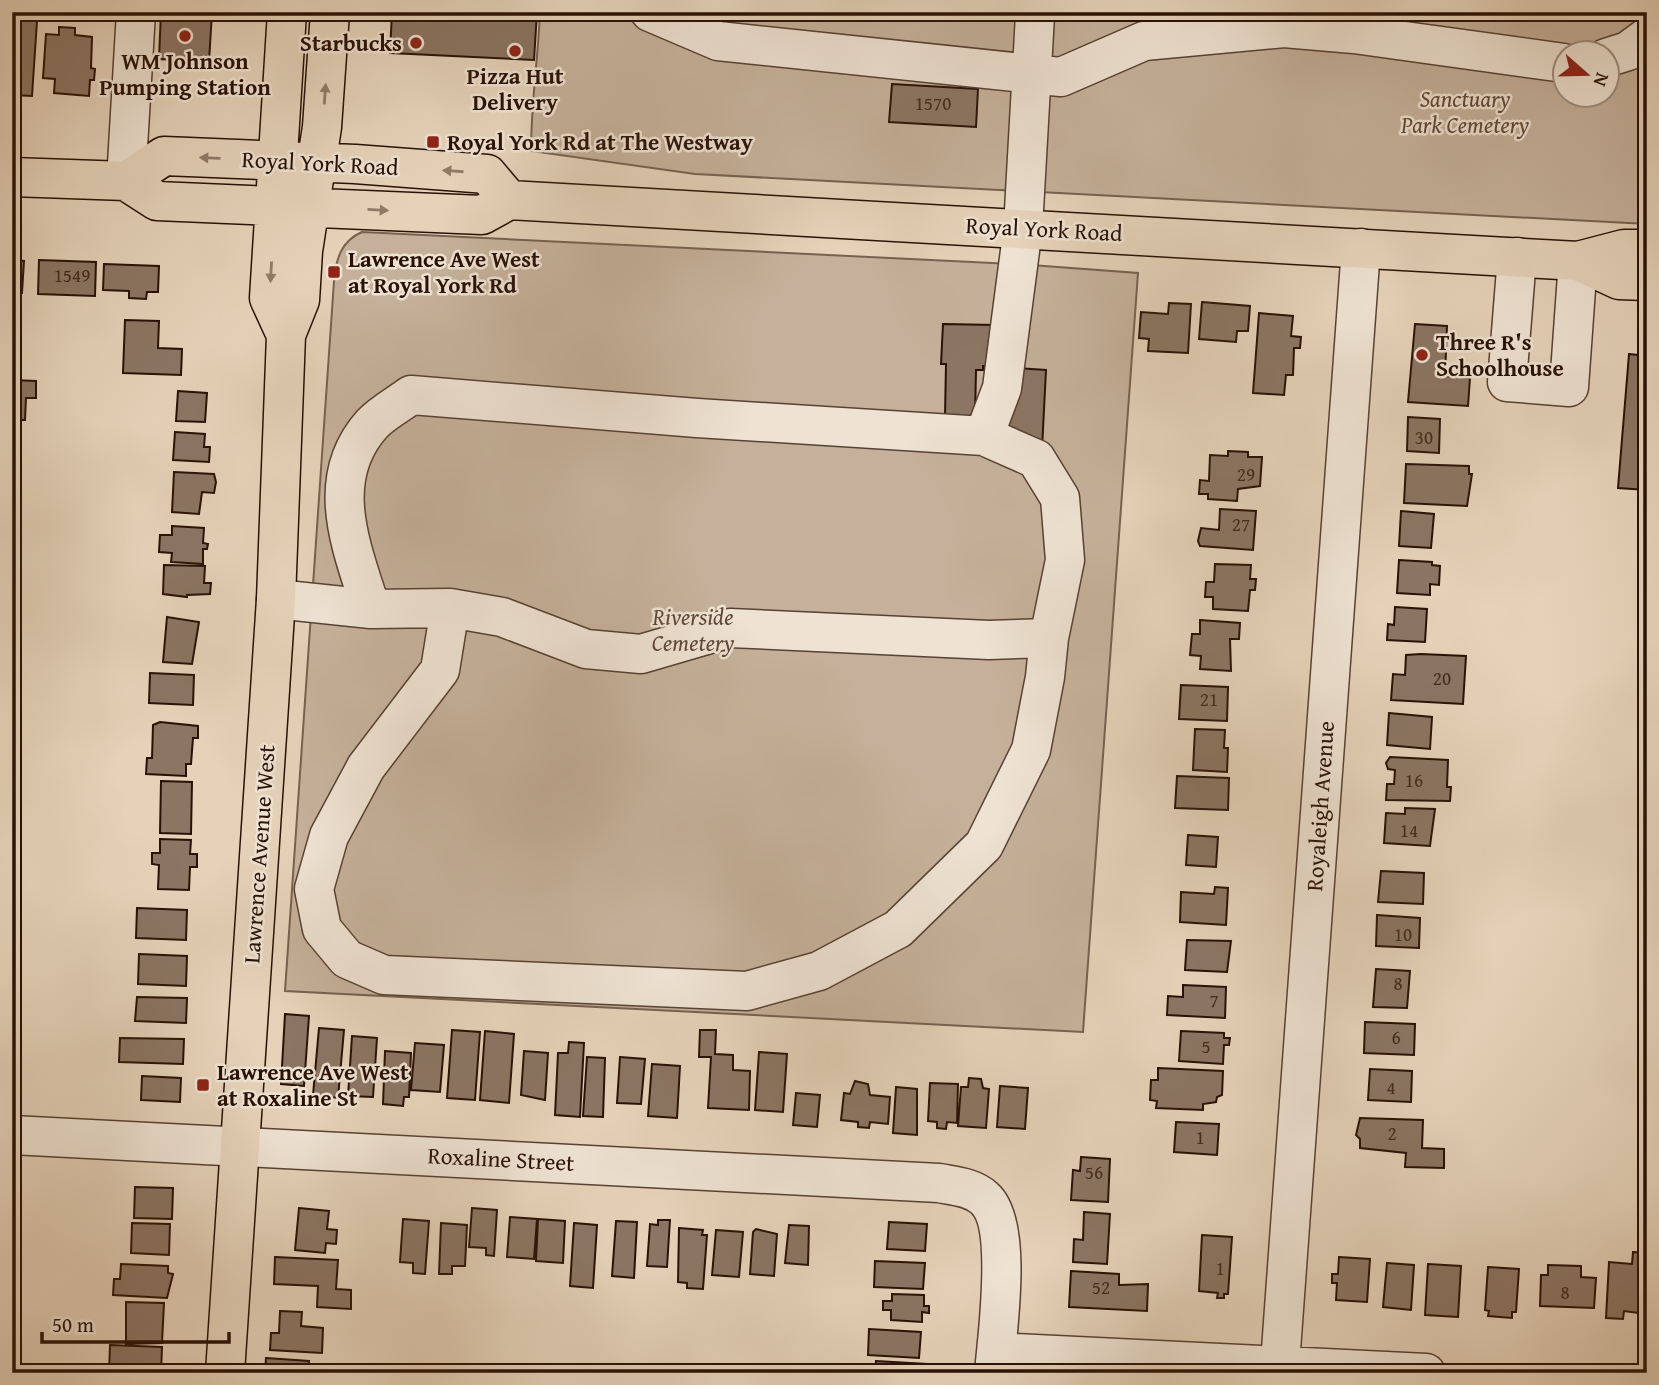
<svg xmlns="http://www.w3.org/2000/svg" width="1659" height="1385" font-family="'Gentium Book Plus',serif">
	<rect width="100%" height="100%" fill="#e5d2b9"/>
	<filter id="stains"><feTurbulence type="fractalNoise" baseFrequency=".00286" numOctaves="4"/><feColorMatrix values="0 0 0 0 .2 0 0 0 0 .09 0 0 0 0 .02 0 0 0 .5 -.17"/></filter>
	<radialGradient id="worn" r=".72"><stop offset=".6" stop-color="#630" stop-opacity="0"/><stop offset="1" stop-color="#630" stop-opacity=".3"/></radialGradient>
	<!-- green -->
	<path fill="#c5b19b" stroke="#776150" stroke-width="2" fill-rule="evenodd" d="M540,12H1647V224L695,174L531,151C531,104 538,59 540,12ZM1564,52H1606V94H1564Z
		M362,232L1031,265L1138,273L1083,1032L285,991L334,281C336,259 341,241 362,232Z"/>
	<!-- building -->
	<path fill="#8b7563" stroke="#291106" stroke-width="2" d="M161,12H212L209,62L159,59Z
		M392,12H537L534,60L390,53Z
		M12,20L37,21L32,96L12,95Z
		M59,27L75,28V35L92,37L91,68L95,69L94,80H90L89,96L54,93L55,79L43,78L46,34L59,35Z
		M892,84L978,89L976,127L889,122Z
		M12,260L24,261L22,293L12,292Z
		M39,260L96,262L95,296L38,294Z
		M104,264L159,266L158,292H147L146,299L129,298V291L103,290Z
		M1202,302L1250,306L1248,331H1237L1236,342L1199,339Z
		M1169,303L1191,304L1188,353L1148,351L1149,339L1139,338L1141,312L1168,314Z
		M1259,313L1293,316L1291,336L1301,337L1300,348H1294L1293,375H1286L1284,395L1253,393Z
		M125,320L159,321L158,348L182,349L181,375L123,373Z
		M943,324L996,325L994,366H983V370H976L975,418L945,417L946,364H941Z
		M1415,324L1447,326L1445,376L1470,378L1468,406L1408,402Z
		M1629,354L1647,356V490L1618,488Z
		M1016,368L1046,370L1042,449L999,432Z
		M12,380L36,381V398H26L25,420H12Z
		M178,391L207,393L205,422L176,421Z
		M1408,417L1440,419L1439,453L1407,451Z
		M175,432L205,434L204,447H210L209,462L173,460Z
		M1228,451L1248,452V457H1262L1260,486L1238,489L1237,501L1208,499V494H1199L1200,480L1209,481L1210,455L1228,456Z
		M12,456L13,462L19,463V473H12V477Z
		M1406,464L1469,466V474H1472L1467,506L1404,503Z
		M174,472L214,474L216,482L214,493L202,492L199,514L172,512Z
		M12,496H19L17,525H12Z
		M1220,509L1256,511L1253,550L1200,546L1198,541L1201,528L1219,530Z
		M1401,511L1434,514L1431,548L1399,546Z
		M172,526L204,528L203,543L208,544L207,549H203V564L171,562L172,553L159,552L160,535H172Z
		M1399,560L1432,562V565L1440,566L1439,585L1430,584V595L1397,593Z
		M1215,564L1251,565L1250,579H1256L1255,590H1250L1248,611L1213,609V597H1205L1206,582H1214Z
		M164,565L205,566L204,583H211L210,594L187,595V597L163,594Z
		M1395,607L1427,609L1425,642L1387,640L1388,624L1394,625Z
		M167,617L199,622L192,664L163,662Z
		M1200,620L1240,623L1239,639H1230L1231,671L1200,669L1201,656L1190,655L1192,634H1200Z
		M1421,654L1466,656L1463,704L1391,700L1393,674L1405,675L1406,655Z
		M150,673L194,675L193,705L149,703Z
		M1181,685L1228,687L1227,721L1179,719Z
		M1389,713L1432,717L1430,749L1387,745Z
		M160,722L198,726V738H193L191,764H186V776L146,774L147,758H152L153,725Z
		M1195,729L1225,730L1224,748H1228L1227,772L1193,770Z
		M1390,757L1448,760L1447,787H1451L1450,801L1386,800L1387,784H1394L1395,770L1388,769L1386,763Z
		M1177,776L1229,778L1228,810L1175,808Z
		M12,777H17L15,795L21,796V808H15L14,825Z
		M161,781L192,782L191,834L160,833Z
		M1645,801L1647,802V835H1643Z
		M1405,808L1435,809L1430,846L1384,843L1386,813L1405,814Z
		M1188,835L1218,837L1216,867L1186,865Z
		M160,839L191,840L190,854H197V867H190L189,890L158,889L159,865L152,864V853H160Z
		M1381,871L1424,873L1423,904L1378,902Z
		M1215,887L1228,888L1226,925L1180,922L1181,892L1214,894Z
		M137,908L187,910L186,940L136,938Z
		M1377,915L1420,918L1419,948L1376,946Z
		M1187,940L1231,941L1227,972L1185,970Z
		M139,954L187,956L186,986L138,984Z
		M1376,969L1410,971L1407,1008L1373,1007Z
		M1183,985L1226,987L1225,1018L1167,1015L1168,996L1183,997Z
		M137,997L187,998L186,1023L135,1021Z
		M285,1014L309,1016L304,1086L281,1084Z
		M1365,1022L1415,1024L1414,1055L1364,1053Z
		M319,1028L344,1030L338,1098L313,1095Z
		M452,1030L480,1032L475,1100L447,1098Z
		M700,1030H716L715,1054L733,1055V1070L750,1071L749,1110L708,1108L711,1057H699Z
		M485,1031L514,1034L509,1103L480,1100Z
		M1181,1031L1224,1033V1038H1230L1229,1045H1224L1223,1064L1179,1061Z
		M352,1036L377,1038L373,1097L348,1096Z
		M120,1038L184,1039L183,1064L119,1062Z
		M569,1042L584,1043L580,1117L555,1115L558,1053H568Z
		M415,1043L444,1045L440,1092L411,1090Z
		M385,1051L411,1053L409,1097H404L403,1106L383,1104Z
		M524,1051L548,1053L545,1100L521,1095Z
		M759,1052L787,1054L783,1112L755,1110Z
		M587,1057L605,1058L603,1117L583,1116Z
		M620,1057L645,1059L641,1104L617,1103Z
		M652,1064L680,1066L677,1118L648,1116Z
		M1158,1068L1223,1071L1222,1095L1217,1097L1216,1102L1203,1104V1110L1156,1108L1157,1101L1150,1100L1151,1080H1158Z
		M1370,1069L1412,1071L1411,1102L1368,1100Z
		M142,1076L181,1078L180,1102L141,1100Z
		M969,1078L981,1079L983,1088L989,1089L986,1128L958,1126L961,1087H968Z
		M855,1081L868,1084L870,1095L890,1097L888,1124L870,1122L869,1128L858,1127V1122L841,1120L844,1093L850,1094Z
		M930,1083L958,1084L957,1123L947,1122L946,1129L937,1128V1122L928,1121Z
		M1000,1086L1028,1088L1025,1129L997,1127Z
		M896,1087L917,1089V1135L893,1133Z
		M796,1093L820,1095L817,1127L793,1125Z
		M1360,1118L1423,1120L1422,1148L1444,1149V1168L1405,1167L1406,1153L1360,1148V1139L1356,1135Z
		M1176,1122L1219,1124L1217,1155L1174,1152Z
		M1081,1157L1110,1159L1108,1202L1071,1200L1073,1170L1080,1171Z
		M135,1187L173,1188L172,1219L134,1218Z
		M299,1208L329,1211L327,1229L337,1230L336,1244L326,1243L325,1253L295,1250Z
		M472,1208L497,1210L494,1256L486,1255V1248L469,1247Z
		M1084,1212L1110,1214L1107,1264L1073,1262L1074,1239L1083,1240Z
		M510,1217L537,1219L534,1259L507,1257Z
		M403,1219L429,1221L425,1274L413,1273V1263L400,1262Z
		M538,1219L565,1221L563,1263L536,1261Z
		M658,1220H670L667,1267L647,1266L650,1224L658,1225Z
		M616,1221L637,1222L634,1278L612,1276Z
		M889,1222L927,1224L925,1251L887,1249Z
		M132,1223L170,1224L169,1255L131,1253Z
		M441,1223L467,1225L465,1266H452V1274H439Z
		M574,1223L597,1225L593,1288L570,1286Z
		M789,1225L809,1226L808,1265L785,1263Z
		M679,1228L703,1230L702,1235H707L703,1289L687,1288V1283L678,1282Z
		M756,1229L777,1234L774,1276L750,1274L753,1232Z
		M716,1230L743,1232L739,1277L712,1275Z
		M1202,1235L1232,1237L1228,1294H1224V1298H1217L1218,1293L1199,1291Z
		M1633,1252L1647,1253V1314L1624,1311L1623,1319L1606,1318L1609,1262L1632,1264Z
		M275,1257L338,1260L336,1289L351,1290V1309L317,1307L318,1286L274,1284Z
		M1339,1257L1370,1259L1367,1302L1336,1300L1337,1283H1332V1274H1338Z
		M875,1261L925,1263L923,1289L874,1287Z
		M1387,1263L1414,1265L1411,1310L1383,1307Z
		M121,1264L168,1266V1273L173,1274L167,1298L113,1295L114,1279H120Z
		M1428,1264L1461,1266L1458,1317L1425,1315Z
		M1548,1265L1581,1266V1277L1596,1278L1594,1308L1540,1306L1541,1275H1548Z
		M1488,1267L1519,1269L1516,1312H1512V1318L1488,1316L1489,1311L1485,1310Z
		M1071,1271L1119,1274V1285L1148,1284L1147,1311L1069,1307Z
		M892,1294L924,1295V1306H929V1313L922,1312V1322L891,1320V1310H883V1301H892Z
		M126,1302L164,1303L162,1343L126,1344Z
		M280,1311L302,1312L301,1326L323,1328L322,1353L270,1350L271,1333H279Z
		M869,1329L921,1332L919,1358L868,1355Z
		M110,1345L162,1347L161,1373H109Z
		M266,1358L309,1361L308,1373H265Z
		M876,1361L927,1364V1373H875Z"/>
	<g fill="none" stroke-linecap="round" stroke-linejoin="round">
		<!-- minor casing -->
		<g stroke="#584133" stroke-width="41">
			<path id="minor" d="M650,12L718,41L1061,77L1144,41L1284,28L1354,34L1564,63
				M1606,58L1628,51L1647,37
				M126,181L136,12
				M1517,257L1507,382L1569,387L1578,261
				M276,599L371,609L450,608L502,617L586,649L641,654L730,628L989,640L1049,638L1065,560L1060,498L1036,459L984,436
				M450,608L440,670L366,767L329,836L314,889L322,929L347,959L384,975L747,991L819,971L898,929L984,845L1031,750L1045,677L1049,638
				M371,609C352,548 322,480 372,424C382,413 399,404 411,395L697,418L984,436L1002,388L1023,228L1035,15
				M12,1135L939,1183C954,1186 972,1187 984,1198C1014,1223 997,1335 994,1373
				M996,1352L1426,1373
				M1280,1364L1361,248"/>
		</g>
		<!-- major casing -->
		<g stroke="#291106" stroke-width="41">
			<path id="major" d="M12,177L126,181L157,201L482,215L509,200L1578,261L1624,249H1647
				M126,181L164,156L355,164L487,174L509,200
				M1578,261L1619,280L1647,281
				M286,335L269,298L287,12
				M225,1373L276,599L286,335L300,300L303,251L322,127L330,12"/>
		</g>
		<!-- minor -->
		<use href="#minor" stroke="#eee2d2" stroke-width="38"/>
		<!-- major -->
		<use href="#major" stroke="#e5d2b9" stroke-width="38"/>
	</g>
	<!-- one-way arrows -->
	<defs><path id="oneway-solid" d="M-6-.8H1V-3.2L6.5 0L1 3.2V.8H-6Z" transform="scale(1.75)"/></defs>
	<g fill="#907b68">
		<use href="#oneway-solid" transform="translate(325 94) rotate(-86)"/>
		<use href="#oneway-solid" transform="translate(210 158) rotate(-178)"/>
		<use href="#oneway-solid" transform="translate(453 171) rotate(-176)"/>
		<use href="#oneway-solid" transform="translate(378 210) rotate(3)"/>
		<use href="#oneway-solid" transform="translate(271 272) rotate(93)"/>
	</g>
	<!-- markers -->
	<g fill="#8f2418" stroke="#eee2d2" stroke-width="2.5">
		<circle cx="185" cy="36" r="7"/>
		<circle cx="416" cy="43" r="7"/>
		<circle cx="515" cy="51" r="7"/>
		<rect x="426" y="135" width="14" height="14" rx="3.5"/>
		<rect x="327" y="265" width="14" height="14" rx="3.5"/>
		<circle cx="1422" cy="355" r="7"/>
		<rect x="196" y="1078" width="14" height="14" rx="3.5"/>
	</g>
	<g text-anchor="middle" stroke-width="5" stroke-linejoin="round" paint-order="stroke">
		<!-- number labels -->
		<g font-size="19" fill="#422a1d">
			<text x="933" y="110">1570</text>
			<text x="72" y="282">1549</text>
			<text x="1424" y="444">30</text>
			<text x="1246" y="481">29</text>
			<text x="1241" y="531">27</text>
			<text x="1442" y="685">20</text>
			<text x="1209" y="706">21</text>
			<text x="1414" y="787">16</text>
			<text x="1409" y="837">14</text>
			<text x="1403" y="941">10</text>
			<text x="1398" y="990">8</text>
			<text x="1214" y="1007">7</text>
			<text x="1396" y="1044">6</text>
			<text x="1206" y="1053">5</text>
			<text x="1391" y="1094">4</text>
			<text x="1392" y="1140">2</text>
			<text x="1200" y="1144">1</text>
			<text x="1094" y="1179">56</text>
			<text x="1220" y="1275">1</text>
			<text x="1101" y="1294">52</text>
			<text x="1565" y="1299">8</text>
		</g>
		<!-- poi labels -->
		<g font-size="23" font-weight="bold" fill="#291106" stroke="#eee2d2" text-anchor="start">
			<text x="402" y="51" text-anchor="end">Starbucks</text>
			<text x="185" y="69" text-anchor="middle">WM Johnson<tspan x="185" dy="26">Pumping Station</tspan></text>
			<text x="515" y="84" text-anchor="middle">Pizza Hut<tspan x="515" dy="26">Delivery</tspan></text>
			<text x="447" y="150">Royal York Rd at The Westway</text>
			<text x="348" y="267">Lawrence Ave West<tspan x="348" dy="26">at Royal York Rd</tspan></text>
			<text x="1436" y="350">Three R's<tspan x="1436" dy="26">Schoolhouse</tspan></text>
			<text x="217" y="1080">Lawrence Ave West<tspan x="217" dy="26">at Roxaline St</tspan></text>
		</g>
		<!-- park labels -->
		<g font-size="23" font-style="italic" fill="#60493a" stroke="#eee2d2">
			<text x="1465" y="107">Sanctuary<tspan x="1465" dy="26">Park Cemetery</tspan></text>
			<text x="693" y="625">Riverside<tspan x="693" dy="26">Cemetery</tspan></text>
		</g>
		<!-- street labels -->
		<g font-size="23" fill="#291106" stroke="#eee2d2">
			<text transform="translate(320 163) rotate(3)" y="8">Royal York Road</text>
			<text transform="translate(1044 229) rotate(3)" y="8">Royal York Road</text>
			<text transform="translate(1320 806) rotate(-86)" y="8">Royaleigh Avenue</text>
			<text transform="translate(259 854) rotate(-86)" y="8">Lawrence Avenue West</text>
			<text transform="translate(501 1159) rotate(3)" y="8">Roxaline Street</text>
		</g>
	</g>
	<!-- margin -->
	<rect width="1659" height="1385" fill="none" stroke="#e5d2b9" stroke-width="42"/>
	<rect x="14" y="14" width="1631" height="1357" fill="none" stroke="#291106" stroke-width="3.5"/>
	<rect x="21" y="21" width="1617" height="1343" fill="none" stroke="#291106" stroke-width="2"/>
	<!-- north arrow -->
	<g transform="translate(1586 74) rotate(110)"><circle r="33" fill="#eee2d2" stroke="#9f8e80" stroke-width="2"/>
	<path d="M0-5L12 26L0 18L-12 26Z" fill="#8f2418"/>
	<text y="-10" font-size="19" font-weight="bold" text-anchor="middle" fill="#291106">N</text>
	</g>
	<!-- scale -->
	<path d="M42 1332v10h187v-10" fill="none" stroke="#291106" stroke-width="3.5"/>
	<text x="52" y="1332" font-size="21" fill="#291106" stroke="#eee2d2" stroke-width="5" paint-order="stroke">50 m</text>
	<rect width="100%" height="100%" filter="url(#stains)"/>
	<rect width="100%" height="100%" fill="url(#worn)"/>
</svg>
